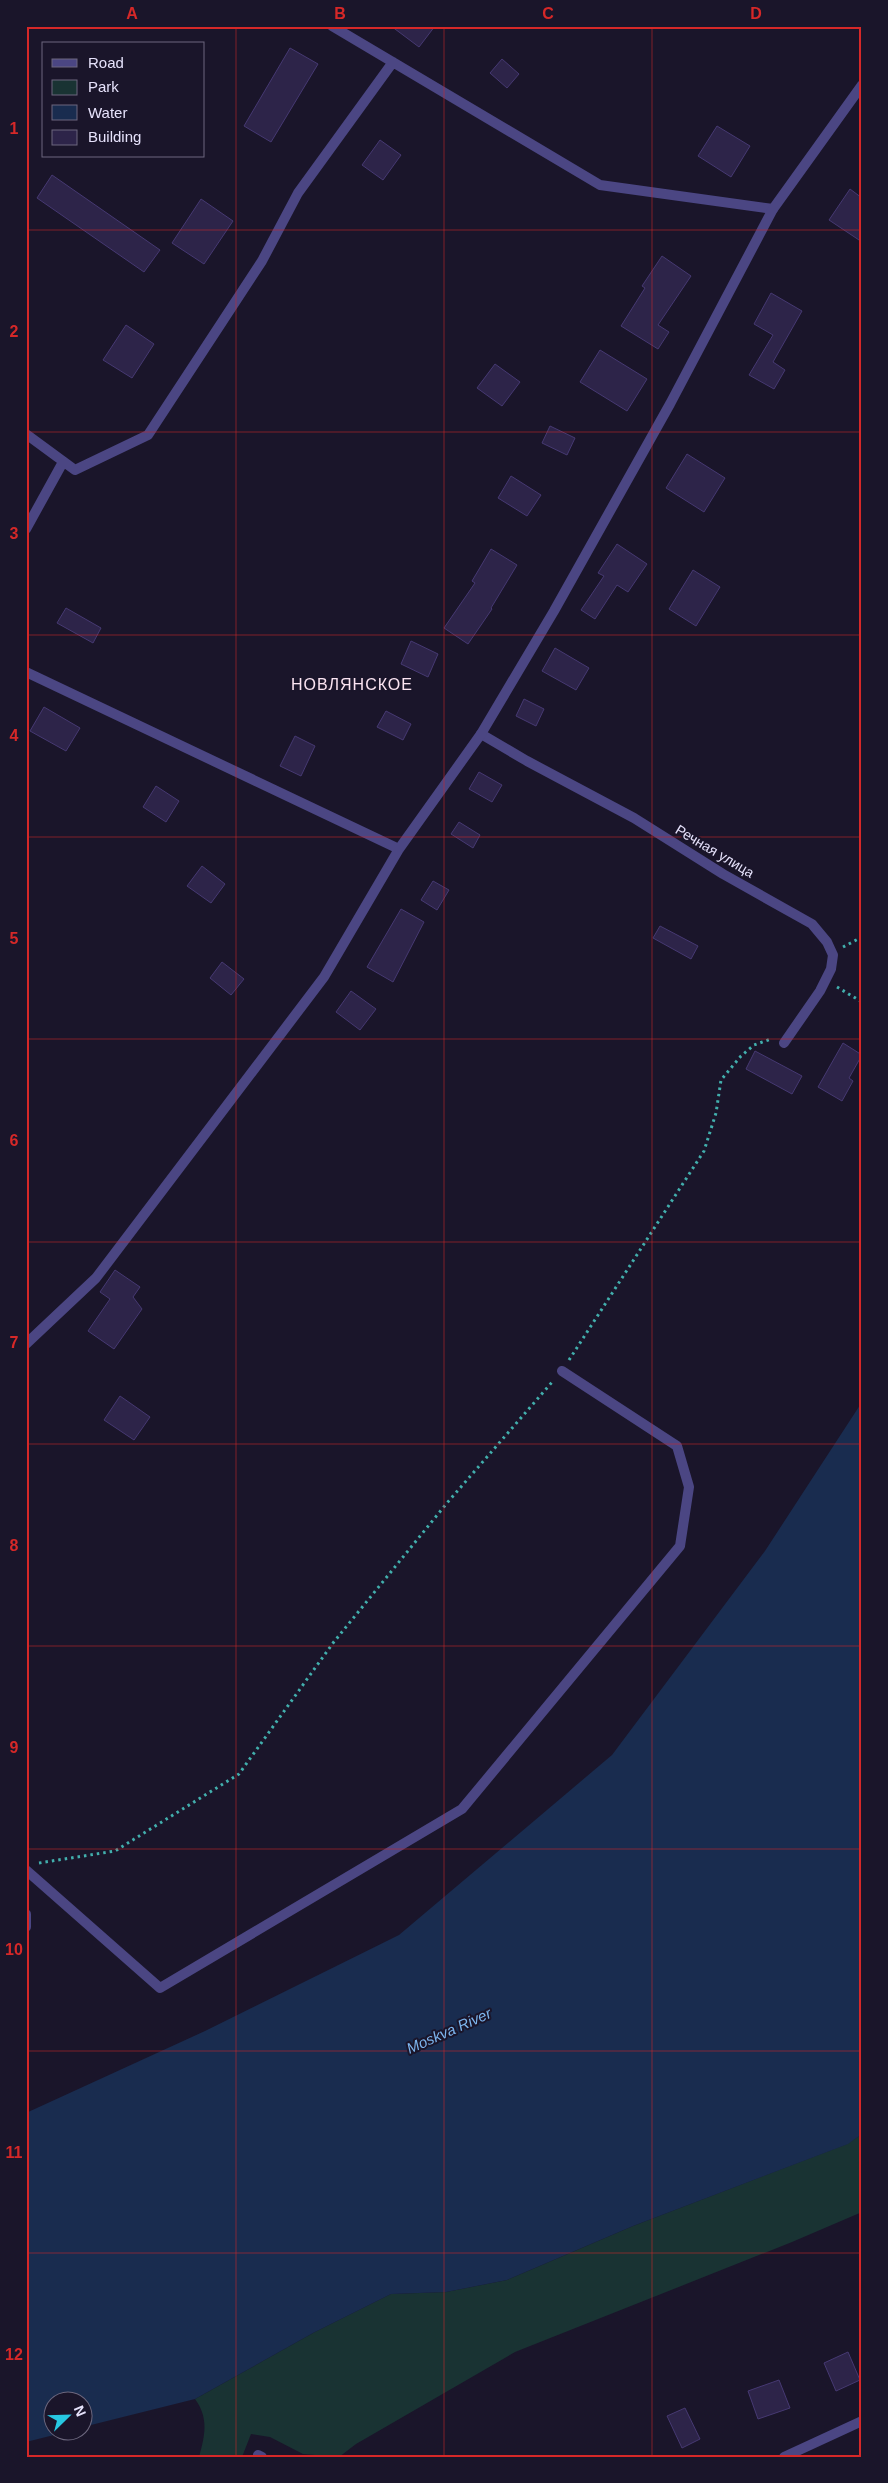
<svg xmlns="http://www.w3.org/2000/svg" width="888" height="2483" font-family="Helvetica,sans-serif">
	<rect width="100%" height="100%" fill="#1a152a"/>
	<!-- green -->
	<path fill="#193333" d="M862,2134V2212L792,2242L515,2352L356,2444L339,2457L303,2454L270,2437L251,2434L242,2457H199C205,2435 209,2418 195,2399L313,2333L391,2294L446,2292L507,2280L633,2226L847,2144Z"/>
	<!-- water -->
	<path fill="#192c4f" d="M862,1402V2134L848,2144L633,2226L507,2280L446,2292L391,2294L313,2333L195,2399L83,2427L82,2400H52V2430L70,2431L26,2442V2113L205,2031L399,1935L612,1755L765,1551Z"/>
	<!-- building -->
	<path fill="#2d2449" stroke="#463972" d="M391,26H435L419,47Z
		M290,48L318,64L271,142L244,126Z
		M502,59L519,74L507,88L490,73Z
		M717,126L750,146L731,177L698,156Z
		M380,140L401,155L383,180L362,165Z
		M52,175L160,250L144,272L37,198Z
		M850,189L862,198V242L829,220Z
		M201,199L233,221L204,264L172,243Z
		M662,256L691,276L658,325L669,332L658,349L621,326L645,288L642,286Z
		M771,293L802,311L773,362L785,370L774,389L749,375L773,335L754,324Z
		M126,325L154,344L132,378L103,360Z
		M600,350L647,379L627,411L580,382Z
		M495,364L520,382L502,406L477,388Z
		M550,426L575,438L567,455L542,443Z
		M687,454L725,478L704,512L666,488Z
		M511,476L541,495L527,516L498,498Z
		M617,544L647,564L628,592L617,585L595,619L581,610L604,576L598,573Z
		M491,549L517,565L491,608L492,609L468,644L444,628L475,583L472,581Z
		M693,570L720,587L696,626L669,609Z
		M66,608L101,628L93,643L57,623Z
		M411,641L438,654L428,677L401,664Z
		M555,648L589,668L576,690L542,671Z
		M524,699L544,709L536,726L516,716Z
		M44,707L80,728L66,751L30,731Z
		M386,711L411,724L403,740L377,727Z
		M295,736L315,746L301,776L280,766Z
		M479,772L502,785L492,802L469,789Z
		M156,786L179,801L166,822L143,807Z
		M459,822L480,835L473,848L451,834Z
		M202,866L225,884L211,903L187,886Z
		M433,881L449,890L437,910L421,900Z
		M401,909L424,922L393,982L367,967Z
		M660,926L698,946L691,959L653,938Z
		M222,962L244,979L231,995L210,978Z
		M351,991L376,1009L360,1030L336,1012Z
		M843,1043L862,1055L849,1078L853,1081L842,1101L818,1087Z
		M755,1051L802,1076L792,1094L746,1069Z
		M115,1270L140,1287L133,1297L142,1309L114,1349L88,1331L110,1299L100,1292Z
		M120,1396L150,1417L134,1440L104,1420Z
		M848,2352L860,2380L836,2391L824,2363Z
		M779,2380L790,2408L758,2419L748,2391Z
		M685,2408L700,2439L682,2448L667,2416Z"/>
	<g fill="none" stroke-linecap="round" stroke-linejoin="round">
		<!-- path -->
		<path stroke="#42afad" stroke-width="3" stroke-dasharray="2.5 4" stroke-linecap="butt" d="M843,947L862,937
			M837,987L862,1002
			M569,1360L704,1151L716,1113L721,1080L741,1056L754,1045L771,1039
			M39,1863L115,1851L239,1774L333,1643L447,1503L553,1381"/>
		<!-- service -->
		<path stroke="#4b4683" stroke-width="10" d="M332,26L600,185L773,209
			M26,434L75,470L148,435L262,261L298,193L393,62
			M26,529L63,462
			M481,734L527,761L634,818L723,874L812,924L827,942L833,955L831,969L820,991L784,1043
			M26,1870L160,1988L462,1809L680,1546L689,1487L677,1446L562,1371
			M26,1914V1927
			M258,2455L262,2457"/>
		<!-- minor -->
		<path stroke="#4b4683" stroke-width="10" d="M26,672L399,849
			M26,1344L96,1278L324,977L399,849L481,734L554,611L670,404L773,209L862,85
			M784,2457L862,2421"/>
	</g>
	<!-- grid -->
	<path fill="none" stroke="#d62828" stroke-width="1" stroke-opacity="0.55" d="M236,26V2457M444,26V2457M652,26V2457M26,230H862M26,432H862M26,635H862M26,837H862M26,1039H862M26,1242H862M26,1444H862M26,1646H862M26,1849H862M26,2051H862M26,2253H862"/>
	<g text-anchor="middle" stroke-width="4" stroke-linejoin="round" paint-order="stroke">
		<!-- street labels -->
		<g font-size="14" fill="#e6e2fb" stroke="#1a152a">
			<text transform="translate(715 851) rotate(31)" y="5">Речная улица</text>
		</g>
		<!-- water labels -->
		<g font-size="15" font-style="italic" fill="#7db5ee" stroke="#1a152a">
			<text transform="translate(449 2031) rotate(-24)" y="5">Moskva River</text>
		</g>
		<!-- quarter labels -->
		<g font-size="16" letter-spacing="1" fill="#fbe4f2" stroke="#1a152a">
			<text x="352" y="690">НОВЛЯНСКОЕ</text>
		</g>
	</g>
	<!-- border -->
	<rect width="888" height="2483" fill="none" stroke="#1a152a" stroke-width="55"/>
	<!-- legend -->
	<rect x="42" y="42" width="162" height="115" fill="#1a152a" stroke="#6c677e"/>
	<rect x="52" y="59" width="25" height="8" fill="#4b4683" stroke="#6c677e"/>
	<text x="88" y="68" font-size="15" fill="#e6e2fb">Road</text>
	<rect x="52" y="80" width="25" height="15" fill="#193333" stroke="#6c677e"/>
	<text x="88" y="92" font-size="15" fill="#e6e2fb">Park</text>
	<rect x="52" y="105" width="25" height="15" fill="#192c4f" stroke="#6c677e"/>
	<text x="88" y="118" font-size="15" fill="#e6e2fb">Water</text>
	<rect x="52" y="130" width="25" height="15" fill="#2d2449" stroke="#6c677e"/>
	<text x="88" y="142" font-size="15" fill="#e6e2fb">Building</text>
	<!-- north arrow -->
	<g transform="translate(68 2416) rotate(67)"><circle r="24" fill="#1a152a" stroke="#6c677e"/>
	<path d="M0-4L9 19L0 12L-9 19Z" fill="#27c8e2"/>
	<text y="-8" font-size="14" font-weight="bold" text-anchor="middle" fill="#e6e2fb">N</text>
	</g>
	<rect x="28" y="28" width="832" height="2428" fill="none" stroke="#d62828" stroke-width="2"/>
	<g font-size="16" text-anchor="middle" font-weight="bold" fill="#d62828">
		<text x="132" y="19">A</text>
		<text x="340" y="19">B</text>
		<text x="548" y="19">C</text>
		<text x="756" y="19">D</text>
		<text x="14" y="134">1</text>
		<text x="14" y="337">2</text>
		<text x="14" y="539">3</text>
		<text x="14" y="741">4</text>
		<text x="14" y="944">5</text>
		<text x="14" y="1146">6</text>
		<text x="14" y="1348">7</text>
		<text x="14" y="1551">8</text>
		<text x="14" y="1753">9</text>
		<text x="14" y="1955">10</text>
		<text x="14" y="2158">11</text>
		<text x="14" y="2360">12</text>
	</g>
</svg>
